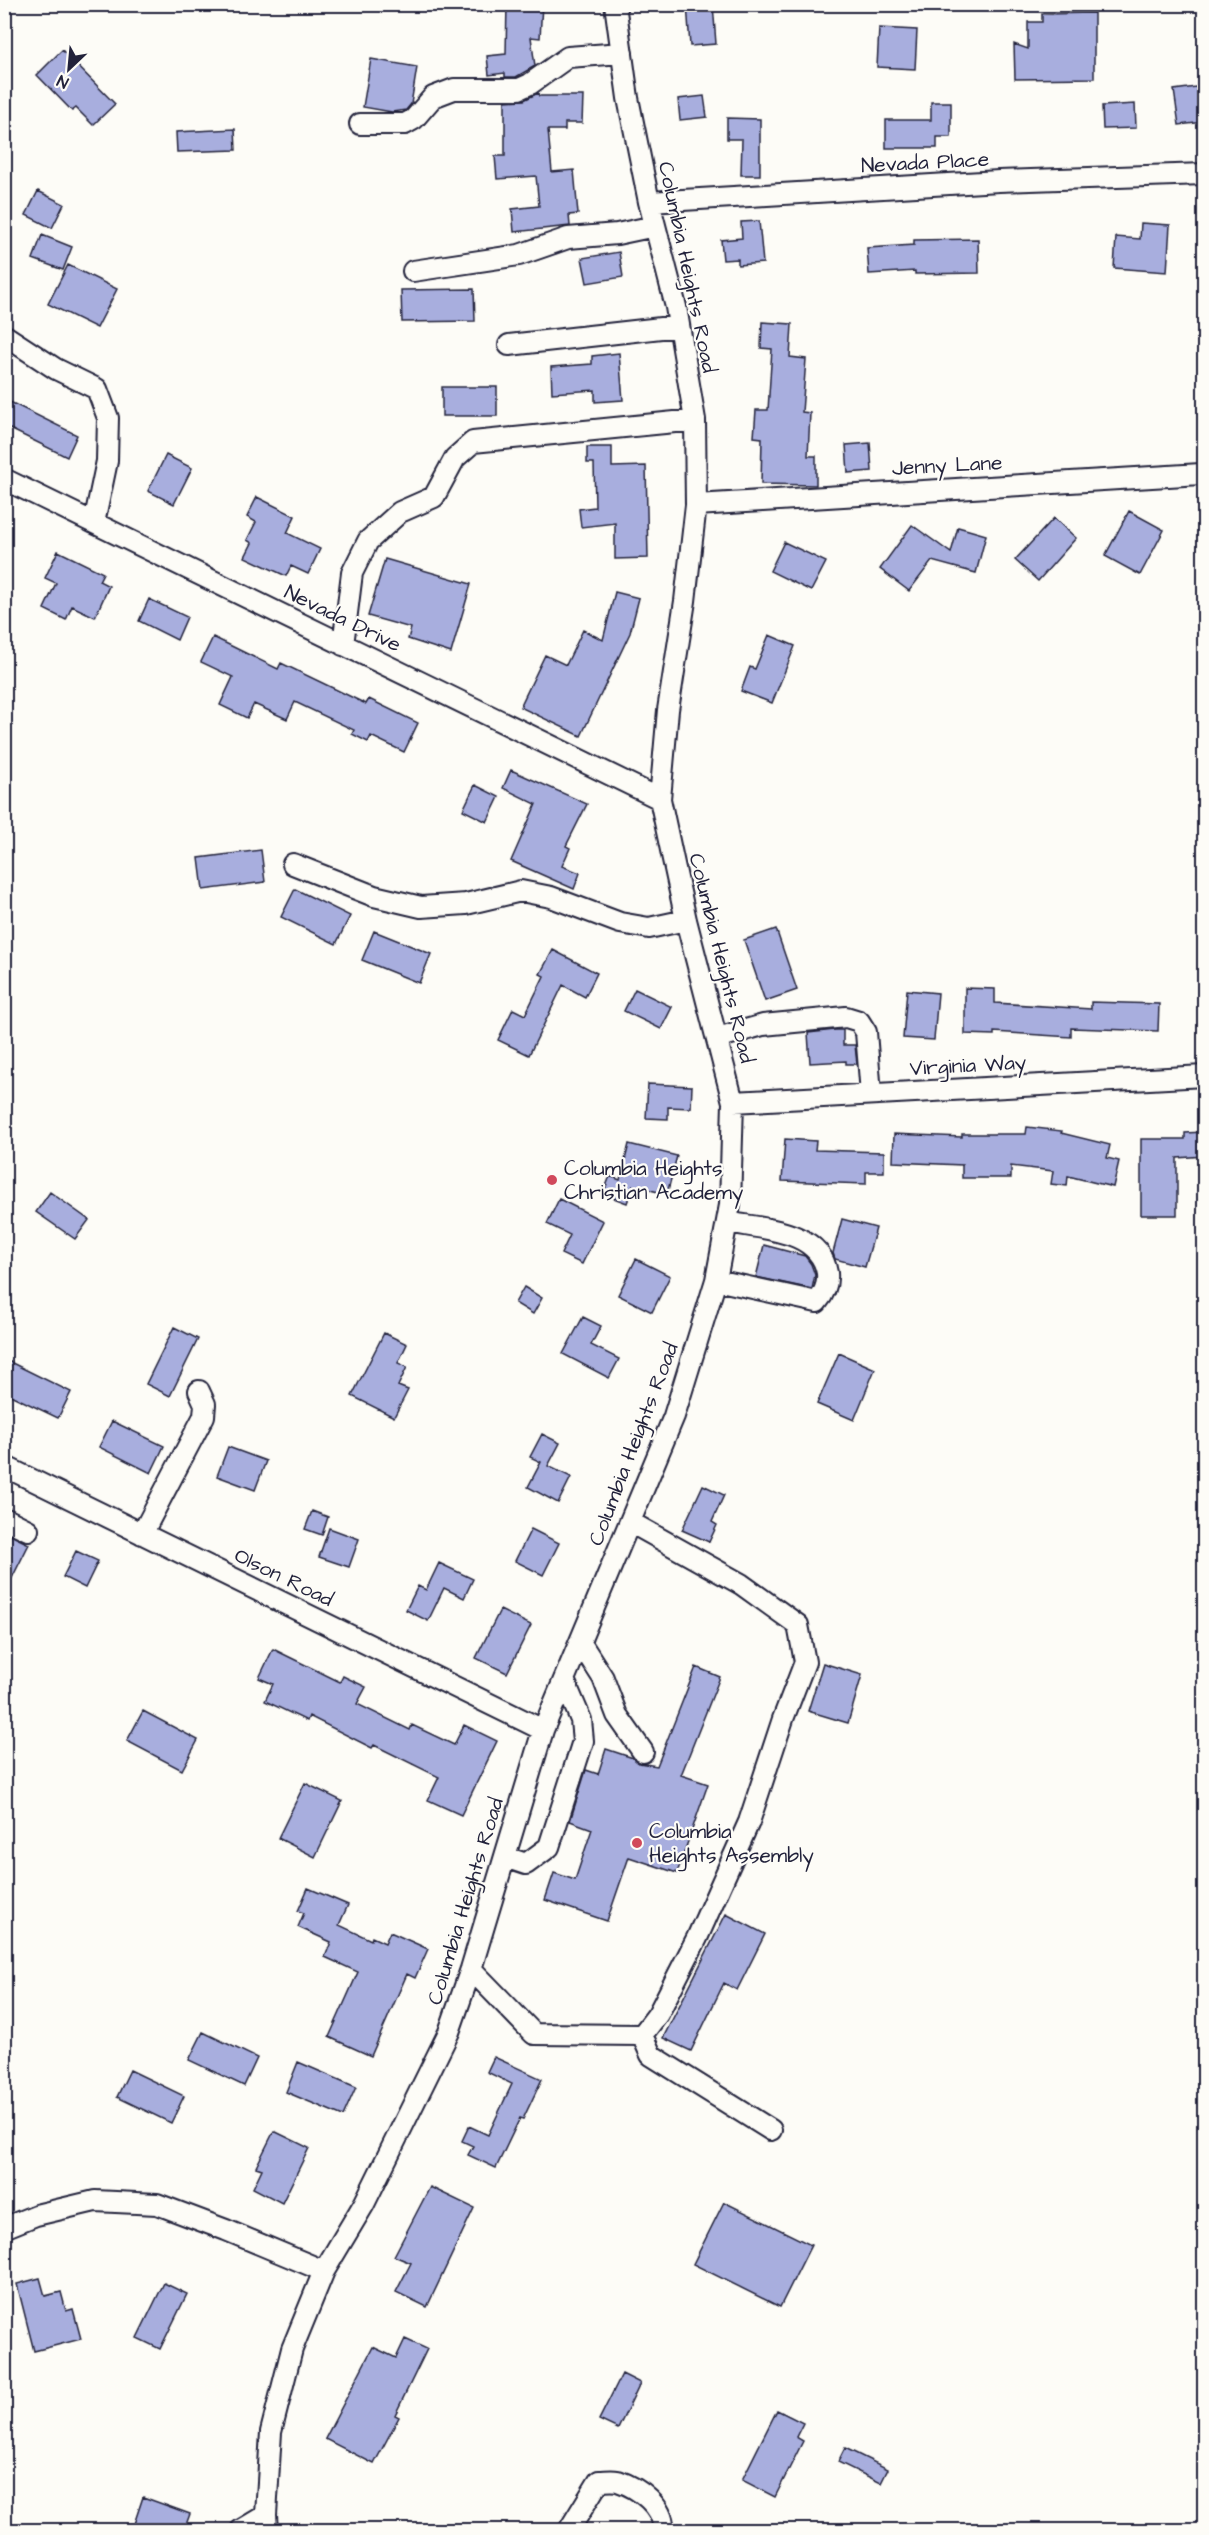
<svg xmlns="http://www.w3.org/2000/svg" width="1209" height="2535" font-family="'Architects Daughter',sans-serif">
	<rect width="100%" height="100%" fill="#fdfcf7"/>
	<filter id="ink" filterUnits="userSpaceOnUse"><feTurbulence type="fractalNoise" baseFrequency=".0167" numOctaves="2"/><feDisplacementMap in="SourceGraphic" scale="12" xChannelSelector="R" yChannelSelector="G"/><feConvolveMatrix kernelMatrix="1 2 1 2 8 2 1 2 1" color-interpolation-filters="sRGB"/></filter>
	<g filter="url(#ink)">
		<!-- building -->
		<path fill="#a8aede" stroke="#22223b" stroke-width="1.5" d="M507,4H542L540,38L531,37L535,66L516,77H505V73L489,75L487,56L506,54Z
			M687,4H713L716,44L690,46Z
			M1094,13V78L1015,79L1014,44L1028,49V22H1042V14Z
			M879,28L917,30L915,69L877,67Z
			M62,50L115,104L93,125L76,108L72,111L37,75Z
			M371,59L417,67L411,104L406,110L392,112L363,107Z
			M1203,86L1204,122L1179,125L1174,90Z
			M538,93L539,96H583L582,123H565V130H548L552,172L574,170L578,214L569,215L570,226L514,232L512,209L539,206L536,176L497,179L495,156H505V101L524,100Z
			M704,96L707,117L680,120L678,99Z
			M931,102H951V137H937V148H886V120H931Z
			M1135,104L1136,128L1103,129L1102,106Z
			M727,118L760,119V175H741L742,139H727Z
			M235,129L236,150L177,152L176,132Z
			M38,191L64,204L52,228L26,215Z
			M759,221L763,263L738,265V259L723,260L721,240L742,238L741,222Z
			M1141,223L1170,225L1167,272L1114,268L1116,237L1140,239Z
			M42,235L72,247L63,270L33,259Z
			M978,239L979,273L915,274V271L869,274L867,248L914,245V240Z
			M619,252L623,277L587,283L582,258Z
			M68,265L117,289L97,328L48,304Z
			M474,289L475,321L402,322L401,290Z
			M762,322L792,324L790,357L806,359L802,412L810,413L808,456H816V485L761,484L762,438L754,437L756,410H768L772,349L761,348Z
			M619,353L623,400L595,402V390L552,393L551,367L592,364V356Z
			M442,387H497V416H442Z
			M4,399L77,435L67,457L4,426Z
			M870,443L872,471L848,473L846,445Z
			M587,447H612V467L646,466L648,558L615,559V523L581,527L579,509L595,507L594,463H587Z
			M166,455L192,468L174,504L148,491Z
			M257,497L295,516L287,533L320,549L308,574L291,566L286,576L245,557L252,543L247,540L256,522L247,517Z
			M1129,511L1164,530L1140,575L1105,556Z
			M1054,518L1076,538L1038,581L1015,560Z
			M912,525L951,553L958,527L986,535L976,573L932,561L909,591L880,569Z
			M784,542L826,562L811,591L770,571Z
			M58,551L103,573L99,581L109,586L95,617L72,606L66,620L44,609L56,583L45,578Z
			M385,559L471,584L451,653L408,639L411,628L368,616Z
			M615,592L639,598L630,633L581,736L520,707L545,655L566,665L583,630L603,640Z
			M149,599L187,617L177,640L139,621Z
			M769,635L795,646L772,703L741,691L750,667L755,669Z
			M213,637L278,669L281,663L366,704L369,699L418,723L404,752L371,736L368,742L352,734L354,730L295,702L287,719L254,704L247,718L220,705L233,677L201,662Z
			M511,770L587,804L566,846L570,848L562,866L580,873L574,889L511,861L536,804L503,788Z
			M475,785L499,797L487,822L463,810Z
			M261,850L265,882L203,890L199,858Z
			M295,889L350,916L336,944L281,917Z
			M776,929L797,990L765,1001L744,940Z
			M374,931L431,954L419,983L362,960Z
			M553,950L597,973L585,997L563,985L529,1055L498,1040L513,1009L525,1015L544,976L540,974Z
			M965,988L995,989V1003L1091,1009V1002L1159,1004L1158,1031L1071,1028V1037L994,1032V1035L965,1034Z
			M635,989L672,1007L661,1029L624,1011Z
			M907,990L938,993L934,1040L903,1038Z
			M835,1030H843V1045H855L857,1064H846V1061L810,1063L808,1033Z
			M648,1084L692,1086L691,1108L668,1107V1119L646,1118Z
			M1027,1127L1062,1131L1061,1133L1110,1145L1107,1158L1119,1161L1113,1187L1068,1176L1067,1186L1051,1184L1053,1171L1011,1166V1178H962V1165L893,1162L894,1134L962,1137V1134H1026Z
			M1204,1132V1156L1177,1158V1215H1141V1139H1185V1133Z
			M785,1139L816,1141L815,1150L884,1152V1172H866V1184L782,1181Z
			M629,1144L677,1156L667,1194L633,1186L627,1203L603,1194L610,1176L620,1180Z
			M50,1192L89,1220L75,1239L36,1212Z
			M559,1199L603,1221L582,1264L561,1254L570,1235L547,1224Z
			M842,1219L876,1228L865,1267L835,1259L833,1253Z
			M764,1245L805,1256L811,1264L815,1275L812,1289L756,1277Z
			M636,1259L670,1276L652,1312L618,1295Z
			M524,1287L542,1298L533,1314L515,1303Z
			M583,1317L601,1326L591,1345L619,1359L609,1378L563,1354Z
			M174,1327L198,1339L170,1396L146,1384Z
			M384,1333L407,1344L398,1363L407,1367L398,1386L408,1390L394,1417L352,1396Z
			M839,1353L875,1369L854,1420L817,1404Z
			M4,1359L71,1392L58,1418L4,1392Z
			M112,1421L164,1446L151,1473L99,1447Z
			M542,1434L560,1443L548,1466L571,1477L558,1503L528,1487L541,1462L530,1457Z
			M228,1447L266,1461L255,1490L217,1476Z
			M703,1485L724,1495L712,1522L717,1525L709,1542L682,1530Z
			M312,1511L328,1517L322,1535L305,1529Z
			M329,1528L359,1539L349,1567L319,1557Z
			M531,1529L559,1543L543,1575L515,1561Z
			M4,1532L29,1544L4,1594Z
			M76,1551L98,1561L85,1588L63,1577Z
			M439,1563L473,1579L464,1598L444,1588L428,1621L406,1610L418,1586L426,1590Z
			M500,1610L531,1625L507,1673L476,1658Z
			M273,1649L340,1682L343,1676L366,1687L357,1704L410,1730L412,1725L454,1745L464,1725L497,1741L461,1815L428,1800L439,1777L374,1745L372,1748L309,1716L307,1721L265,1701L273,1684L259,1678Z
			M823,1663L862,1675L848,1723L808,1711Z
			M696,1667L720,1677L681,1775L708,1784L677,1873L629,1857L607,1921L545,1900L554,1873L575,1880L592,1829L570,1821L586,1770L598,1774L606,1749L633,1758L639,1763L657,1766Z
			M143,1711L198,1740L182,1770L127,1741Z
			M305,1783L342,1801L315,1857L278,1838Z
			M308,1888L348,1905L339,1925L371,1940L372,1937L385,1943L390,1932L428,1949L415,1978L407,1974L371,2056L329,2037L358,1972L325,1957L331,1942L298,1927L304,1913L298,1911Z
			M726,1914L765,1934L737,1990L724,1983L691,2051L663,2038Z
			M203,2032L257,2058L244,2086L189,2060Z
			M494,2057L542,2079L523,2119L520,2118L496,2168L468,2155L473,2146L462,2141L469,2126L488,2135L512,2084L487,2072Z
			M298,2062L356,2087L343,2116L286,2092Z
			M130,2070L184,2096L171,2123L117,2097Z
			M274,2131L309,2148L282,2203L253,2188L262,2169L256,2167Z
			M430,2187L474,2208L427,2307L396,2292L411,2263L394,2256Z
			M724,2202L811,2245L780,2307L693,2264Z
			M40,2278L45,2296L61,2292L66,2311L73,2309L81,2339L34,2351L17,2284Z
			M164,2283L187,2294L160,2349L137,2338Z
			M405,2339L427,2349L395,2415L399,2417L374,2464L325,2439L373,2347L396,2358Z
			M622,2374L640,2383L618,2429L599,2420Z
			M777,2410L803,2423L796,2437L803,2441L775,2497L742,2480Z
			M845,2448L888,2469L881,2483L838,2462Z
			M143,2497L190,2514L184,2530H132Z"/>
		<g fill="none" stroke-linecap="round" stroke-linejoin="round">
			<!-- minor casing -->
			<g stroke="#22223b" stroke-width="24">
				<path id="minor" d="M360,124H405L414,119L433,97L454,89H519L530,84L568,57L622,53
					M649,202L999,181L1204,174
					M413,271L519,255L568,238L617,234L655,226
					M4,335L56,369L97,389L108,418L107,461L94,523
					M509,345L679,326
					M4,479L660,799
					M696,505L1201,474
					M343,645L352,573L368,541L400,512L434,497L455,458L473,442L695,420
					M293,864L374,896L421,907L466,904L521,891L551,897L620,923L649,928L686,920
					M717,1038L763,1025L846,1017L859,1021L866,1032L871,1094
					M733,1102L1204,1076
					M716,1280L817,1302C824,1294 828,1284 827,1273C820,1229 761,1229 727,1222
					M4,1466L543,1730
					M4,1518L28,1530
					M142,1534L204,1416L205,1404L199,1391
					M580,1642L603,1678L617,1715L643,1752
					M505,1857L526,1864L549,1847L583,1741L581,1720L564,1680
					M471,1969L534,2034L642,2035L658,2014L697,1938L749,1822L783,1719L805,1662L798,1625L741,1584L630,1522
					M642,2035L651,2055L771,2130
					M4,2228L36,2215L95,2201L157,2204L226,2230L324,2271
					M241,2530L266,2515
					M267,2530L266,2515L271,2432L292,2349L324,2271L364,2204L449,2032L471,1969L543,1730L674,1416L716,1280L730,1205L733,1102L686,920L660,799L668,710L685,601L696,505L695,420L676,307L649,202L628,98L615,4
					M569,2530L599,2481C605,2481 612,2480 618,2481C639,2488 665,2507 663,2530"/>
			</g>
			<!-- minor -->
			<use href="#minor" stroke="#fdfcf7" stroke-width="20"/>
		</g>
	</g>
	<!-- markers -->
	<g fill="#d1495b" stroke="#fdfcf7" stroke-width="2">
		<circle cx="552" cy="1180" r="6"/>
		<circle cx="637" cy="1843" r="6"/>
	</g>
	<g text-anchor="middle" stroke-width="4.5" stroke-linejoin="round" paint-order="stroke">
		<!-- street labels -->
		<g font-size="21" fill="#22223b" stroke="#fdfcf7">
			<text transform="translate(925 162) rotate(-3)" y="7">Nevada Place</text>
			<text transform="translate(688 267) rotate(78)" y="7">Columbia Heights Road</text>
			<text transform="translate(947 465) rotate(-3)" y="7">Jenny Lane</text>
			<text transform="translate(343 618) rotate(26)" y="7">Nevada Drive</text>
			<text transform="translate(722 958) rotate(76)" y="7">Columbia Heights Road</text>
			<text transform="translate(968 1065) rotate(-3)" y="7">Virginia Way</text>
			<text transform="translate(633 1444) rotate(-69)" y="7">Columbia Heights Road</text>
			<text transform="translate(284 1577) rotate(26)" y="7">Olson Road</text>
			<text transform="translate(465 1901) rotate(-73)" y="7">Columbia Heights Road</text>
		</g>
		<!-- poi labels -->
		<g font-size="21" fill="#22223b" stroke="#fdfcf7" text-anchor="start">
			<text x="564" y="1175">Columbia Heights<tspan x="564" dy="24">Christian Academy</tspan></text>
			<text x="649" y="1838">Columbia<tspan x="649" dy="24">Heights Assembly</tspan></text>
		</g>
	</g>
	<!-- margin -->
	<rect width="1209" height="2535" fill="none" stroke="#fdfcf7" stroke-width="24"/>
	<rect x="12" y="12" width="1185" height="2511" fill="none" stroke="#22223b" stroke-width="2" filter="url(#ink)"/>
	<!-- north arrow -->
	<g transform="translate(69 69) rotate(206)" stroke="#fdfcf7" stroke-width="4.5" paint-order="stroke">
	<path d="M0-4.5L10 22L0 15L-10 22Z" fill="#22223b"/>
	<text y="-9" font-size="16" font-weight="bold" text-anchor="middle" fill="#22223b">N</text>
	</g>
</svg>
